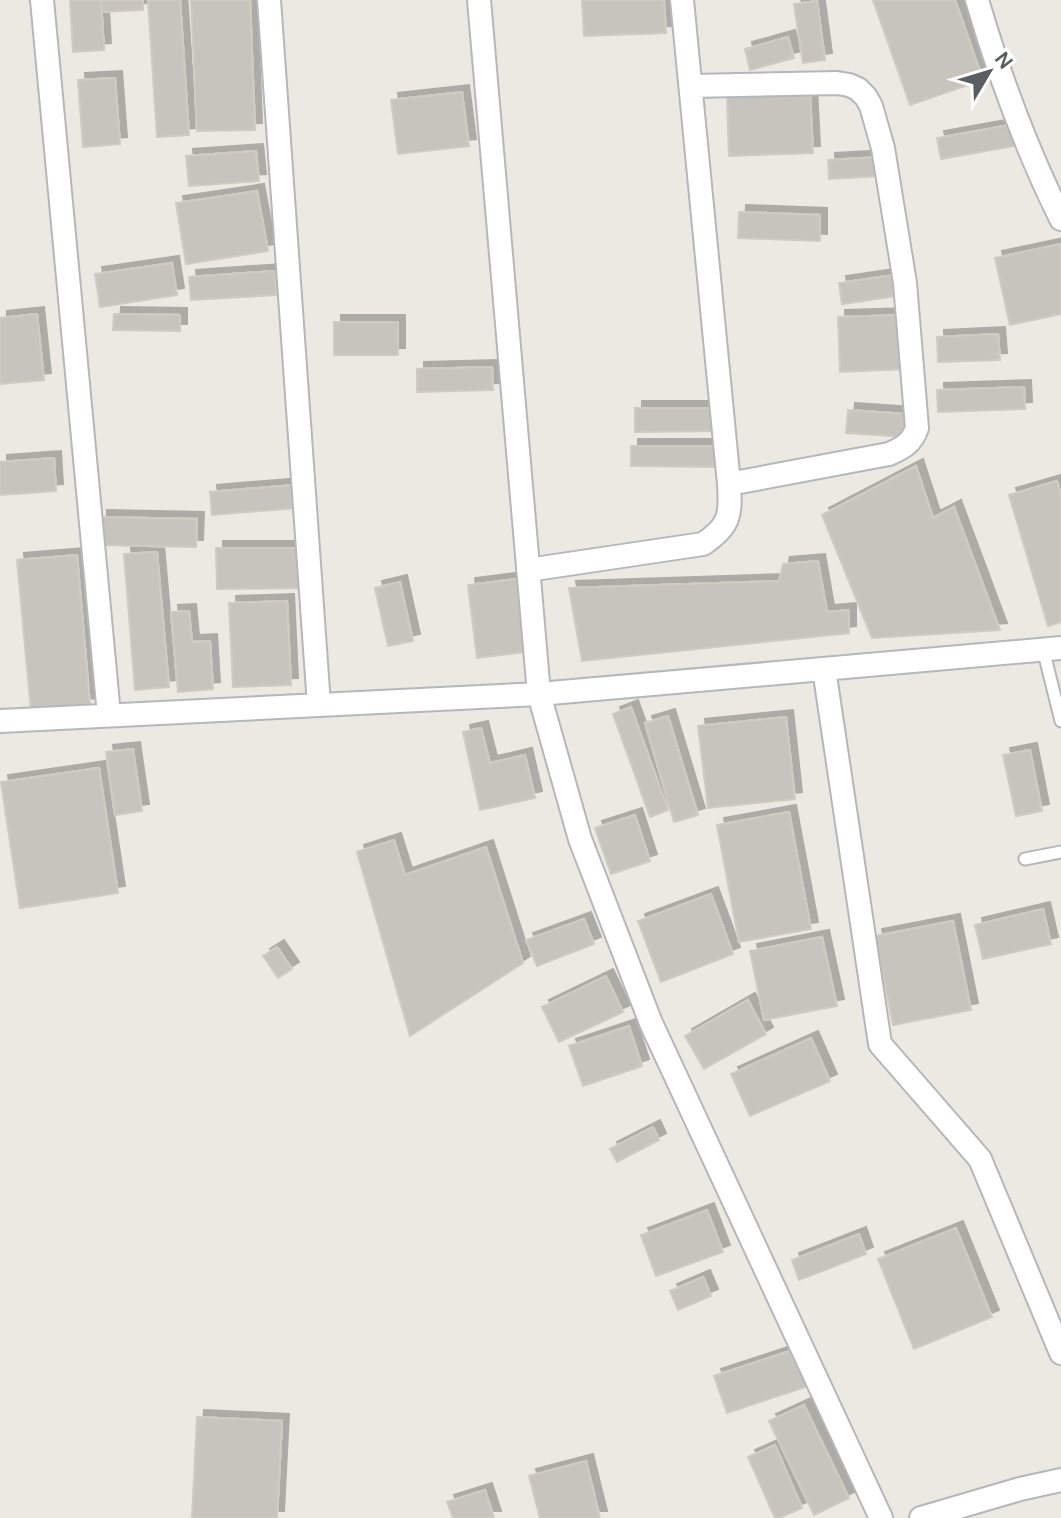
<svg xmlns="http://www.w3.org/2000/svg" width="1061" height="1518" font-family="Karla,sans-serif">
	<defs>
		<filter id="shadow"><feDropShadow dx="7" dy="-7" stdDeviation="0" flood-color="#0004"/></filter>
	</defs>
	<rect width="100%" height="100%" fill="#ebe9e1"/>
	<!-- building -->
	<path fill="#c7c4be" stroke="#cfcbc0" stroke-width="2" filter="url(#shadow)" d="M70,0H101L104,50L73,52Z
		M101,0H143V10L102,12Z
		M148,0H180L189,135L157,137Z
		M191,0H250L255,130L197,131Z
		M582,0H664L666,33L584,36Z
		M873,0H955L983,80L910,105Z
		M817,1L825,60L803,63L794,4Z
		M788,37L794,58L750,70L745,49Z
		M115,78L120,144L83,147L78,80Z
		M462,92L469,146L398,154L391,100Z
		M810,94L813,153L729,156L727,97Z
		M1016,124L1020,145L941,159L937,138Z
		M256,151L259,181L189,186L186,156Z
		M880,157L882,176L829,179L828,160Z
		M257,191L268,251L186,264L176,203Z
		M739,212L820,215V241L738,238Z
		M1061,244V314L1010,325L995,258Z
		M172,263L177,295L100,307L95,274Z
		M275,271L276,295L191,300L189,277Z
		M901,274L904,295L842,304L839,283Z
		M37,314L44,380L0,384V318Z
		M114,314L180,315V331L113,330Z
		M903,315L905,369L840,372L838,317Z
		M334,322H398V355H334Z
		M998,334L1000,360L938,362L937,337Z
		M492,367L493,390L417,392V369Z
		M1024,387L1025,409L938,412L937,390Z
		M635,408H720V431L635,432Z
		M848,410L906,414L904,437L846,433Z
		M631,446H719V467L631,466Z
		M54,458L56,491L0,495V462Z
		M916,466L933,518L954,507L1000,630L872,638L822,515Z
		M1057,481L1061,495V622L1048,626L1009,495Z
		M293,485L295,508L212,515L210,492Z
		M100,517L197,519L196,547L100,545Z
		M216,548H302V588L217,589Z
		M157,552L169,687L135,690L124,554Z
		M77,555L90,705L31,711L17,560Z
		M818,561L827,612L849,610V633L582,661L569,588L779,581L783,564Z
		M516,579L525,652L477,658L468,585Z
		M400,582L413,641L388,646L375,588Z
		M287,601L291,685L233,687L229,603Z
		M189,611L192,642L210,641L213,689L178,692L171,612Z
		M631,707L668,810L650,817L613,714Z
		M668,716L698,815L674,822L645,723Z
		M786,717L795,799L708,808L698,726Z
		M481,728L490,763L525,755L535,798L480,810L463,732Z
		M133,749L142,811L115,815L106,752Z
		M1030,750L1042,811L1016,816L1003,755Z
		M99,768L118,893L20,908L1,782Z
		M789,812L811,929L739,942L717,825Z
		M635,815L650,861L611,874L595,828Z
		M394,840L405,875L486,847L523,963L410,1036L357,852Z
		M711,894L733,954L661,982L638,921Z
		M1043,909L1051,944L983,959L975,925Z
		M584,919L594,944L537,966L526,940Z
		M953,921L971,1010L893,1025L875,936Z
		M822,937L837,1006L764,1020L750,951Z
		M277,947L292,969L278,978L263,956Z
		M606,976L623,1012L559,1042L542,1007Z
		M748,1000L766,1034L704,1069L685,1036Z
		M629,1026L642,1066L583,1086L569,1046Z
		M811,1038L830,1081L750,1116L731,1074Z
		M653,1127L659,1140L617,1162L610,1149Z
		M707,1210L723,1252L656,1276L641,1235Z
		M956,1228L992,1317L914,1349L878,1259Z
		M859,1234L866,1254L799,1280L792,1260Z
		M703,1277L711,1296L678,1310L670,1291Z
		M796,1349L808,1386L727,1413L714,1376Z
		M804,1405L849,1498L814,1515L769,1421Z
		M197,1417L282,1421L277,1518H192Z
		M775,1445L802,1508L779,1518H775L748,1457Z
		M586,1461L600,1518H540L529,1476Z
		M485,1490L494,1518H453L447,1502Z"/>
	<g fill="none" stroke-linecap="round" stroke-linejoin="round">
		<!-- lane casing -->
		<g stroke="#b4b7bb" stroke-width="15">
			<path id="lane" d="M1043,649L1061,721
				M1025,859L1061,852"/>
		</g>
		<!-- street casing -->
		<g stroke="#b4b7bb" stroke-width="26">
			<path id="street" d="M42,0L109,715
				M269,0L319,705
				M479,0L539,694L580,839L651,1023L881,1518
				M977,0C999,75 1026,148 1061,219
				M691,86L837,83L849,85L858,89L866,97L871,106L883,148L905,283L917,428C912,443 903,448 889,454L729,484
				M528,570L703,544C730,526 731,515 729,484L682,0
				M824,669L880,1044L980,1159L1061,1353
				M0,721L539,694L1061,648
				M921,1518L1020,1489L1061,1480"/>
		</g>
		<!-- lane -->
		<use href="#lane" stroke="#fff" stroke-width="11"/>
		<!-- street -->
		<use href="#street" stroke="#fff" stroke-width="22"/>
	</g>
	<!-- north arrow -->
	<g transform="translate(989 72) rotate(52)" stroke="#ffffff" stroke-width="6" paint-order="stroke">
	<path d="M0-6L14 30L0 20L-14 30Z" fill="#5a5d61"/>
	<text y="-12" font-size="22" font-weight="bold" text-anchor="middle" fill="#5a5d61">N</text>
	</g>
</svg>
